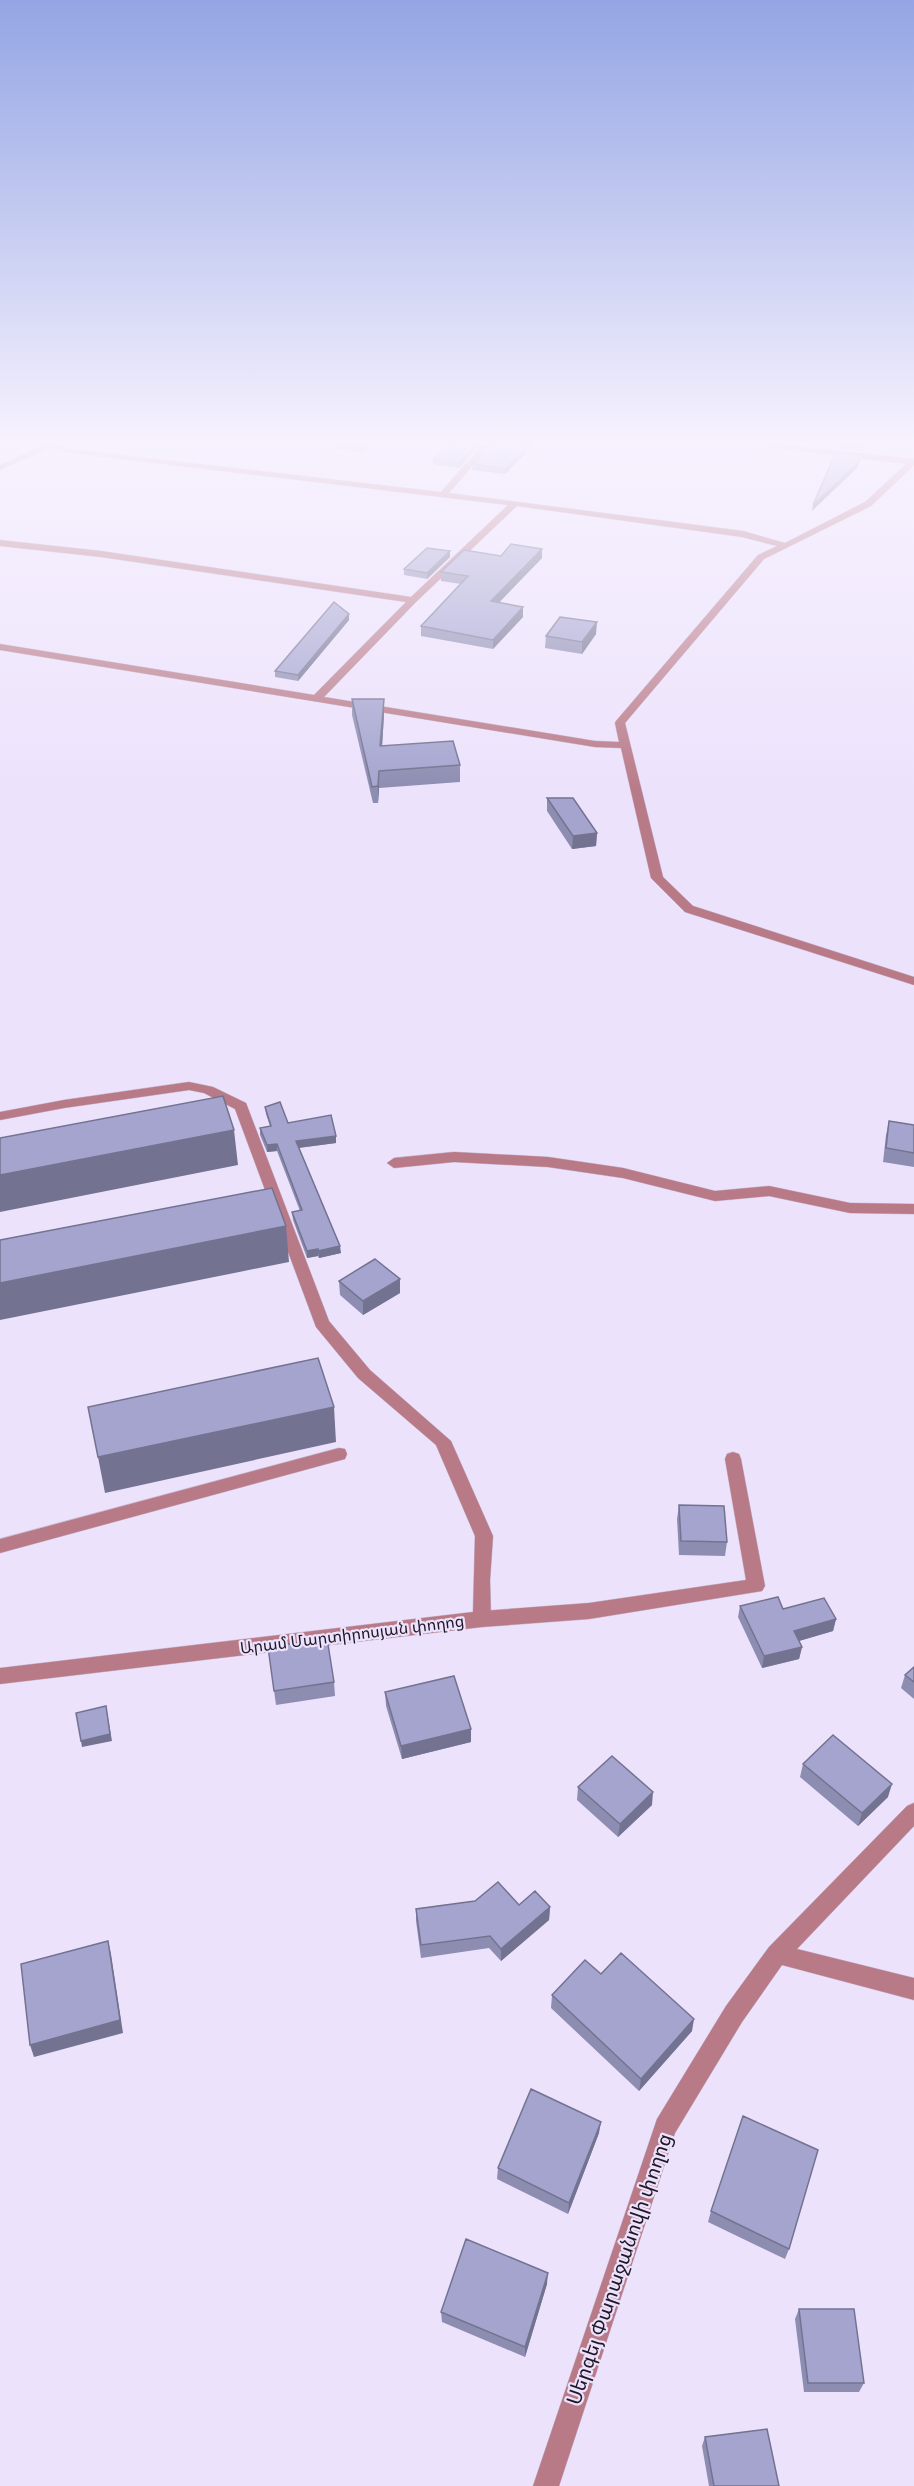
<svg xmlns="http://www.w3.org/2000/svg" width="914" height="2486" font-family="'Source Serif 4','Noto Sans Armenian',serif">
	<rect width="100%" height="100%" fill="#ede2fc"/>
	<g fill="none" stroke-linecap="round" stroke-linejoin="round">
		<!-- lane casing -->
		<g stroke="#c8bed6" stroke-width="1">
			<path id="lane" d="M454,1152L548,1157L623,1168L715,1191L769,1186L850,1203L914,1204V1214L850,1213L769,1196L715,1201L623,1178L548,1167L454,1162L394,1168L387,1163L394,1158Z
				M339,1448L345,1449L347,1454L345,1459L0,1553V1539Z
				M733,1452L739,1454L741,1459L765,1586L762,1591L589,1619L482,1627L476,1624L473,1619L476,1614L482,1611L589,1603L746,1580L725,1459L727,1454Z"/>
		</g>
		<!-- street casing -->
		<g stroke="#c8bed6" stroke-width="1">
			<path id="street" d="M38,443H55L71,449L441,492L484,443H492L449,493L743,531L785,543L865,502L906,464L751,445L747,443H767L914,459V465L871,506L764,559L625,723L663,877L693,906L914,977V985L685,912L651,878L621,748L595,747L0,650V644L314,695L406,602L101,557L0,546V540L101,551L411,597L508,505L71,453L50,448L0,470V465L42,446ZM517,506L742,537L777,546L758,555L616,721L615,723L619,742L595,741L324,697L416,602Z
				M189,1082L213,1087L246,1103L329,1321L370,1370L451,1441L493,1536L490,1580L491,1619L488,1624L482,1627L0,1684V1668L473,1612L475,1536L436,1445L358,1378L316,1327L235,1109L204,1093L189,1090L64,1108L0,1120V1112L64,1100Z
				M914,1803V1826L797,1949L914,1978V2000L782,1965L742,2022L675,2133L559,2486H533L657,2119L726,2006L769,1947L907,1806Z"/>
		</g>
		<!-- lane -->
		<use href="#lane" fill="#b97a88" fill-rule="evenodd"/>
		<!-- street -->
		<use href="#street" fill="#b97a88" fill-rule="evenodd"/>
	</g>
	<!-- wall -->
	<path fill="#8d8db2" d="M334,443H375L363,453L333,449V444Z
		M441,443H481L459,468L433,464V459L446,446H441Z
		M491,443H536L505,474L472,470V464Z
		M840,443H868L864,451L839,449Z
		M450,551V557L427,579L404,575V569Z
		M501,556L542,558L498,603L523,607V617L493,649L421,636V626L461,584L441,581V572Z
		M349,614V620L298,681L275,677V671Z
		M596,634L582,654L545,648L546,636Z
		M352,699H384V715L382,746L460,765V782L379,788L378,803H373L352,715Z
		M547,798L597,833L596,846L572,849L547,811Z
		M265,1107L288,1123L336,1143L299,1148L341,1253L319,1258L318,1256L307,1258L293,1220L292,1212L300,1211L277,1151L267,1152L260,1135V1128L270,1126L266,1114Z
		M889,1121L914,1125V1167L883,1162L886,1135Z
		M339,1281L400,1293L363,1315L340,1295Z
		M679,1505L727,1542L725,1556L679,1555L677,1519Z
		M740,1606L783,1609L836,1619L833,1631L799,1641L802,1647L799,1659L762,1668L738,1617Z
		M268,1647L334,1682L335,1696L276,1705Z
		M914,1667V1699L901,1688L905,1675Z
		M385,1692L471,1729V1742L402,1759L386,1706Z
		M803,1764L888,1797L858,1826L800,1777Z
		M578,1787L652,1805L618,1837L577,1800Z
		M519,1905L550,1907L549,1920L501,1961L489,1948L421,1958L416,1921V1909Z
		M601,1974L692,2031L639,2091L551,2008L552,1995Z
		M599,2133L568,2214L497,2179L498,2168Z
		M711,2211L789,2249L785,2259L708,2222Z
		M547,2284L525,2357L442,2322L441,2312Z
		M799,2309L864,2383L859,2392H804L795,2319Z
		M705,2437L779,2486H709L702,2446Z"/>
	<!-- shaded-wall -->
	<path fill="#737391" d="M369,443H375L363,453V448Z
		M477,443H481L459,468V463Z
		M531,443H536L505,474V469Z
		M861,455L860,461L857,468L812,511L813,505Z
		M542,549V558L491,611V601Z
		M450,551V557L427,579V573Z
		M523,607V617L493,649V640Z
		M349,614V620L298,681V675Z
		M597,622L596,634L582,654V642Z
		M384,699V715L381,763L380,746Z
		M379,771V788L378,803V786Z
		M597,833L596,846L572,849L573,836Z
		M234,1130L238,1165L0,1212V1175Z
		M336,1136V1143L297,1148L296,1141Z
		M277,1144V1151L267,1152V1145Z
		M286,1226L289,1262L0,1320V1283Z
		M340,1246L341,1253L319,1258L318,1251Z
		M318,1249V1256L307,1258V1251Z
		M400,1279V1293L363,1315V1301Z
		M334,1407L336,1442L105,1493L98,1457Z
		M836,1619L833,1631L792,1643L794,1631Z
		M802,1647L799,1659L762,1668L764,1656Z
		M106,1706L112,1741L82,1747L81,1741Z
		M471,1729V1742L402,1759L401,1746Z
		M892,1784L888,1797L858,1826L862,1813Z
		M653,1792L652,1805L618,1837L620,1824Z
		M550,1907L549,1920L501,1961V1949Z
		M108,1941L111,1954L123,2033L34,2057L30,2045Z
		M694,2019L692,2031L639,2091L641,2079Z
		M601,2122L599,2133L568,2214L569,2203Z
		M548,2273L547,2284L525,2357V2347Z"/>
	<!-- building -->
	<path fill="#a4a4cf" stroke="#737391" stroke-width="1.5" d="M334,443H369L363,448L333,444Z
		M450,443H477L459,463L433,459Z
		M491,443H531L505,469L472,464Z
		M836,452L861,455L858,463L813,505Z
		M511,544L542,549L491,601L523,607L493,640L421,626L468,576L441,572L464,550L501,556Z
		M427,548L450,551L427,573L404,569Z
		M334,602L349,614L298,675L275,671Z
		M560,617L597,622L582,642L546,636Z
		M352,699H384L380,746L453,741L460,765L379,771L378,786L372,787Z
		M547,798H573L597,833L573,836Z
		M223,1096L234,1130L0,1175V1138Z
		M280,1102L288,1123L331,1115L336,1136L296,1141L340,1246L318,1251V1249L307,1251L292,1212L302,1210L277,1144L267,1145L260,1128L271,1126L265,1107Z
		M889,1121L914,1125V1153L886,1148Z
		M272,1188L286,1226L0,1283V1240Z
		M375,1259L400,1279L363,1301L339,1281Z
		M318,1358L334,1407L98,1457L88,1407Z
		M679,1505L724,1506L727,1542L681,1541Z
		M778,1597L783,1609L824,1598L836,1619L794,1631L802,1647L764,1656L740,1606Z
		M327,1638L334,1682L274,1691L268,1647Z
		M914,1667V1682L905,1675Z
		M454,1676L471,1729L401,1746L385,1692Z
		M106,1706L110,1734L81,1741L76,1713Z
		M833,1735L892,1784L862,1813L803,1764Z
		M612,1756L653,1792L620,1824L578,1787Z
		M498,1882L519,1905L535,1891L550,1907L501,1949L490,1936L421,1945L416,1909L475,1901Z
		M108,1941L120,2020L30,2045L21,1964Z
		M621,1953L694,2019L641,2079L552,1995L585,1960L601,1974Z
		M531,2089L601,2122L569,2203L498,2168Z
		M743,2116L818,2150L789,2249L711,2211Z
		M466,2239L548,2273L525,2347L441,2312Z
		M799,2309H854L864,2383H808Z
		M767,2429L779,2486H714L705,2437Z"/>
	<!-- sky -->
	<linearGradient id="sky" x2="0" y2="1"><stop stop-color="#93a5e4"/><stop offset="0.56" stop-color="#f7f2fe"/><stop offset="1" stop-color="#f7f2fe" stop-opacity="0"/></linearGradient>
	<rect width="914" height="791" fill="url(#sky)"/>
	<g text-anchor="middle" stroke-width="4.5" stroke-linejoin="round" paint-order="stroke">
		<!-- street labels -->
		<g font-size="16" fill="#1f1827" stroke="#ede2fc">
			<text transform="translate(352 1634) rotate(-7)" y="6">Արամ Մարտիրոսյան փողոց</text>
		</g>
		<!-- near-street labels -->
		<g font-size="20" fill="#1f1827" stroke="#ede2fc">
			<text transform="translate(619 2269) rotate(-71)" y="7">Սերգեյ Փարաջանովի փողոց</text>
		</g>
	</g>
</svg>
